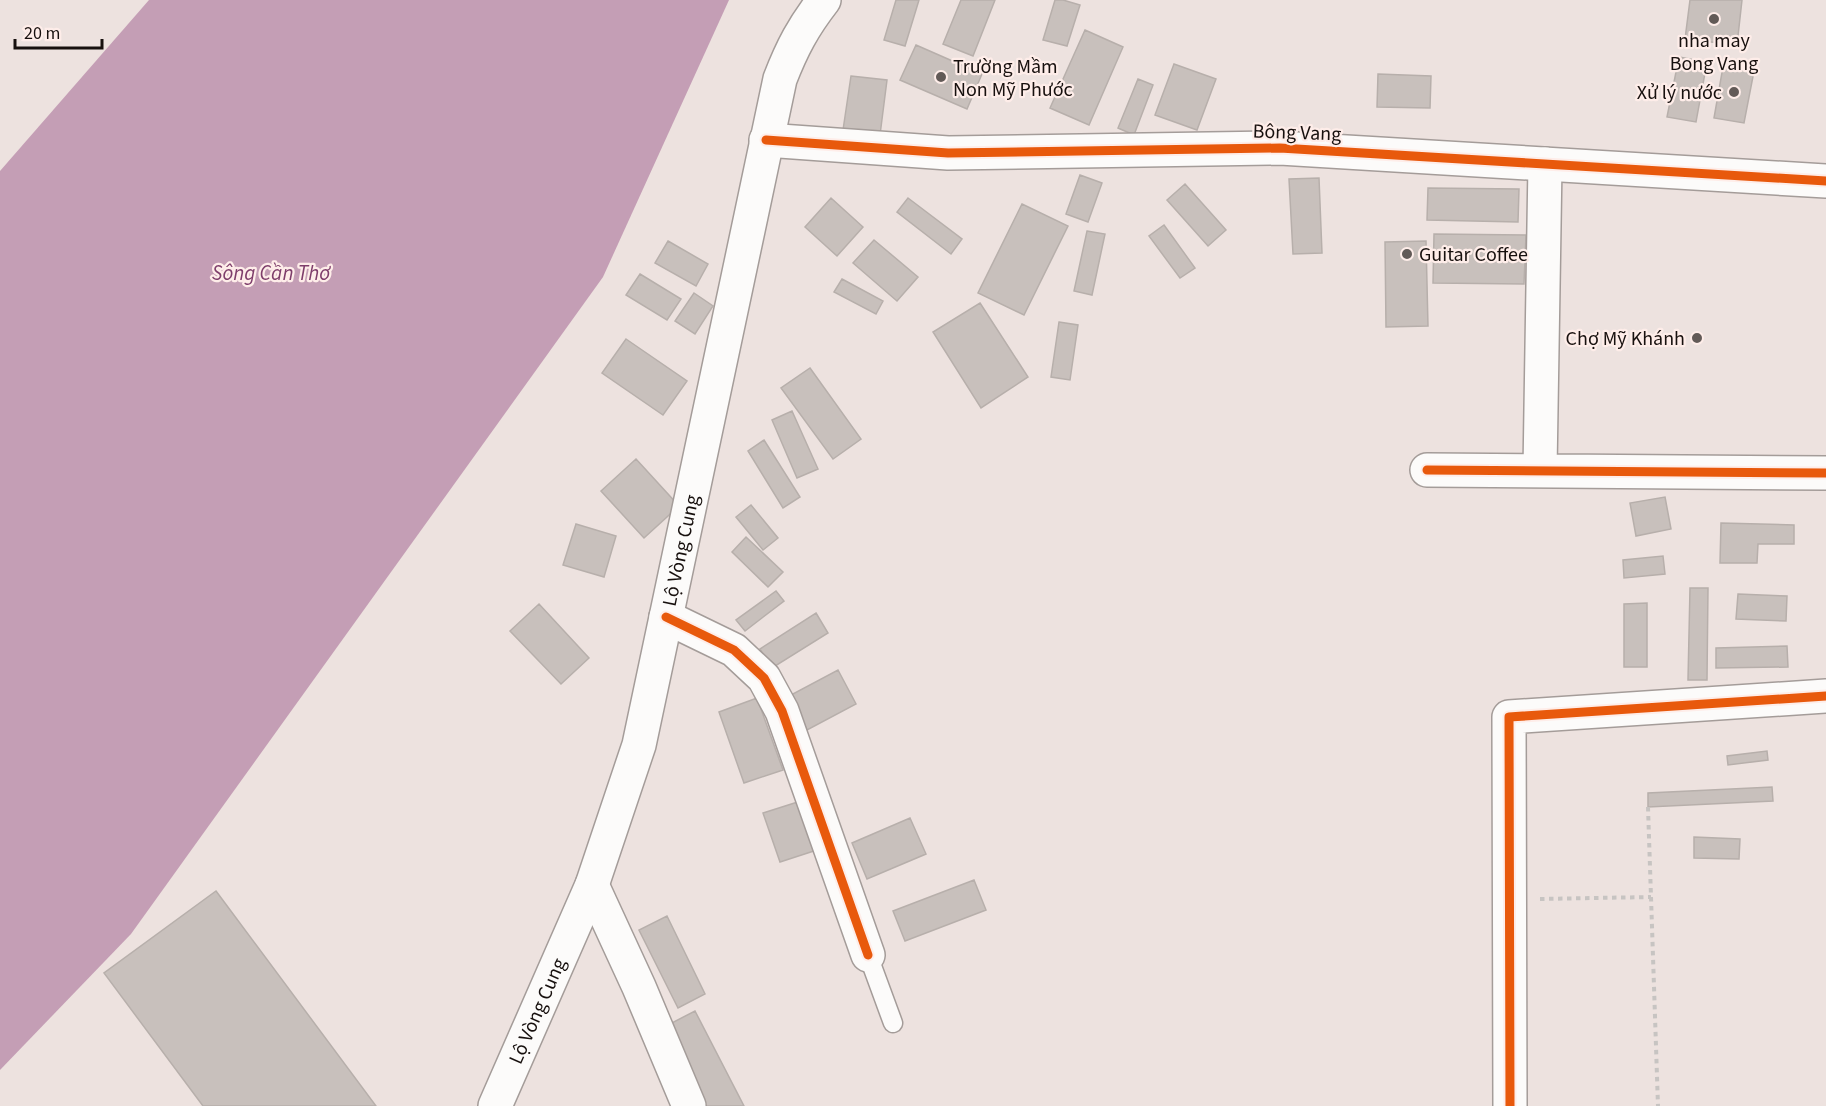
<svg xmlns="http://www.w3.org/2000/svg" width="1826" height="1106" font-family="'Source Sans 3',sans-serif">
	<rect width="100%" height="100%" fill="#ede2df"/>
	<!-- water -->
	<path fill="#c49eb5" d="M149,0H729L603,277L131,934L0,1070V171Z"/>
	<!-- building -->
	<path fill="#c8c0bc" stroke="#b7afab" stroke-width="1.5" d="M896,0H919L905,46L884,40Z
		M961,0H995L973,56L943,44Z
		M1055,0H1063L1080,5L1067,46L1043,40Z
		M1690,0H1742L1737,45L1685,39Z
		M1085,30L1123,47L1089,125L1050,108Z
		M916,45L982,74L967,109L900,80Z
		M1679,57L1707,62L1696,122L1667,117Z
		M1724,61L1755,66L1744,123L1714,118Z
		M1174,64L1216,79L1197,130L1155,115Z
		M1378,74L1431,76L1430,108L1377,107Z
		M851,76L887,80L880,135L843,130Z
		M1138,79L1153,85L1134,135L1118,128Z
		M1080,175L1102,183L1088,222L1066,214Z
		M1319,178L1322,253L1293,254L1289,179Z
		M1185,184L1226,230L1208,246L1167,200Z
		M1428,188L1519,189L1518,222L1427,220Z
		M831,198L863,227L837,256L805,227Z
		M908,198L962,239L951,254L897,212Z
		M1022,204L1068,226L1024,315L978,293Z
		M1164,225L1195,268L1180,278L1149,236Z
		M1087,231L1105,234L1092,295L1074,291Z
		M1434,234L1526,235L1524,284L1433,283Z
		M874,240L918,277L897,301L853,263Z
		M668,241L708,264L696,286L655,263Z
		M1426,241L1428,326L1386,327L1385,242Z
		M640,274L681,299L667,320L626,295Z
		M842,279L883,301L876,314L834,292Z
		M694,293L713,306L695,334L675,321Z
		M980,303L1028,377L981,408L933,332Z
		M1059,322L1078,325L1070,380L1051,377Z
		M626,339L687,381L663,415L602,373Z
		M810,368L861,439L833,459L781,388Z
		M792,411L818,469L797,478L772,420Z
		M764,440L800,497L783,508L748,451Z
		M636,459L679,506L644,538L601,491Z
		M1665,497L1671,529L1636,536L1630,503Z
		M751,505L778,538L763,550L736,517Z
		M1721,523L1794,525V544H1758L1757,563H1720Z
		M576,524L616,536L604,577L563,565Z
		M746,537L783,572L768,587L732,552Z
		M1663,556L1665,574L1624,578L1623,560Z
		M1690,588H1708L1707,680H1688Z
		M776,591L784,601L745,631L736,620Z
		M1738,594L1787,596L1786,621L1736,619Z
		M1647,603V667H1624V604Z
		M539,604L589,658L561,684L510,631Z
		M816,613L828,633L772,668L760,649Z
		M1787,646L1788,667L1716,668V648Z
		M838,670L856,704L807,730L789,696Z
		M757,698L783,770L744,783L719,712Z
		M1767,751L1768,760L1728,765L1727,756Z
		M1772,787L1773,801L1648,807V793Z
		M804,800L820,849L780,862L763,813Z
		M910,818L926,854L867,879L852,843Z
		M1694,837L1740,839L1739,859L1694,858Z
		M974,880L986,910L905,941L893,911Z
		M216,891L376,1106H203L104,973Z
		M667,916L705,994L678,1008L639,930Z
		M695,1011L744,1106H705L664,1027Z"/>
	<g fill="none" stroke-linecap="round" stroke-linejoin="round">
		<!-- service casing -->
		<g stroke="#a49c99" stroke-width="21">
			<path id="service" d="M868,955L893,1023"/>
		</g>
		<!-- minor casing -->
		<g stroke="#a49c99" stroke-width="36">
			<path id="minor" d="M1427,470L1826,473
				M1540,470L1545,164
				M666,617L734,650L764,678L782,711L868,955
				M592,885L639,987L689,1106
				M1510,1106L1509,717L1826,696"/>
		</g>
		<!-- tertiary casing -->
		<g stroke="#a49c99" stroke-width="36">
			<path id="tertiary" d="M766,140L948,153L1280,148L1826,181"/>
		</g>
		<!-- secondary casing -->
		<g stroke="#a49c99" stroke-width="36">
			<g id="secondary">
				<path id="s1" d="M495,1106L592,885L639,745L780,79C792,48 803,27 824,0"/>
			</g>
		</g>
		<!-- path -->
		<path stroke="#c7c4c2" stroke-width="4" stroke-dasharray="4.5 4.5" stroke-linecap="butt" d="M1648,807L1658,1106
			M1540,899L1651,897"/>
		<!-- service -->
		<use href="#service" stroke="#fcfbfa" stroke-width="18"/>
		<!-- minor -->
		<use href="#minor" stroke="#fcfbfa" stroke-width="33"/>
		<!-- tertiary -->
		<use href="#tertiary" stroke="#fcfbfa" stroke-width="33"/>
		<!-- secondary -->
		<use href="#secondary" stroke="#fcfbfa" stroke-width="33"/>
		<!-- cycleway casing -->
		<g stroke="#feede9" stroke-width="13">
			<path id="cycleway" d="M766,140L948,153L1280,148L1826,181
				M1427,470L1826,473
				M666,617L734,650L764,678L782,711L868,955
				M1510,1106L1509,717L1826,696"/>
		</g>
		<!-- cycleway -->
		<use href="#cycleway" stroke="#e8590c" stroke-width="9"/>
	</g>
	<!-- markers -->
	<g fill="#625a57" stroke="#feede9" stroke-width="2">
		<circle cx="1714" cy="19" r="6"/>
		<circle cx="941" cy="77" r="6"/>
		<circle cx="1734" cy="92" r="6"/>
		<circle cx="1407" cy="254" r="6"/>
		<circle cx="1697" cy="338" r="6"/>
	</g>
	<g text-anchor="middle" stroke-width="4.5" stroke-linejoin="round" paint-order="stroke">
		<!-- poi labels -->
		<g font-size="20" fill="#17100e" stroke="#feede9" text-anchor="start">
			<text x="1714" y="47" text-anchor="middle">nha may<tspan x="1714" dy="23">Bong Vang</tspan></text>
			<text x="953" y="73">Trường Mầm<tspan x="953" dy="23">Non Mỹ Phước</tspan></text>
			<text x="1722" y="99" text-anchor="end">Xử lý nước</text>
			<text x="1419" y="261">Guitar Coffee</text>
			<text x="1685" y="345" text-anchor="end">Chợ Mỹ Khánh</text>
		</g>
		<!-- street labels -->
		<g font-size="20" fill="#17100e" stroke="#feede9">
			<text transform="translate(1297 132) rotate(2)" y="7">Bông Vang</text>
			<text dy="7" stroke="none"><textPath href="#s1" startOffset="588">Lộ Vòng Cung</textPath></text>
			<text dy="7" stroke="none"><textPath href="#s1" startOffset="104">Lộ Vòng Cung</textPath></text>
		</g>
		<!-- water labels -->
		<g font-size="21" font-style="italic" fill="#7e3d6b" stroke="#feede9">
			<text x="271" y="280">Sông Cần Thơ</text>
		</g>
	</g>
	<!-- scale -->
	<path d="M15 39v9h87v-9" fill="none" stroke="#17100e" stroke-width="3"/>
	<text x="24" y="39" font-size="18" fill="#17100e" stroke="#feede9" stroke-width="4.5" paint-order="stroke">20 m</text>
</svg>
